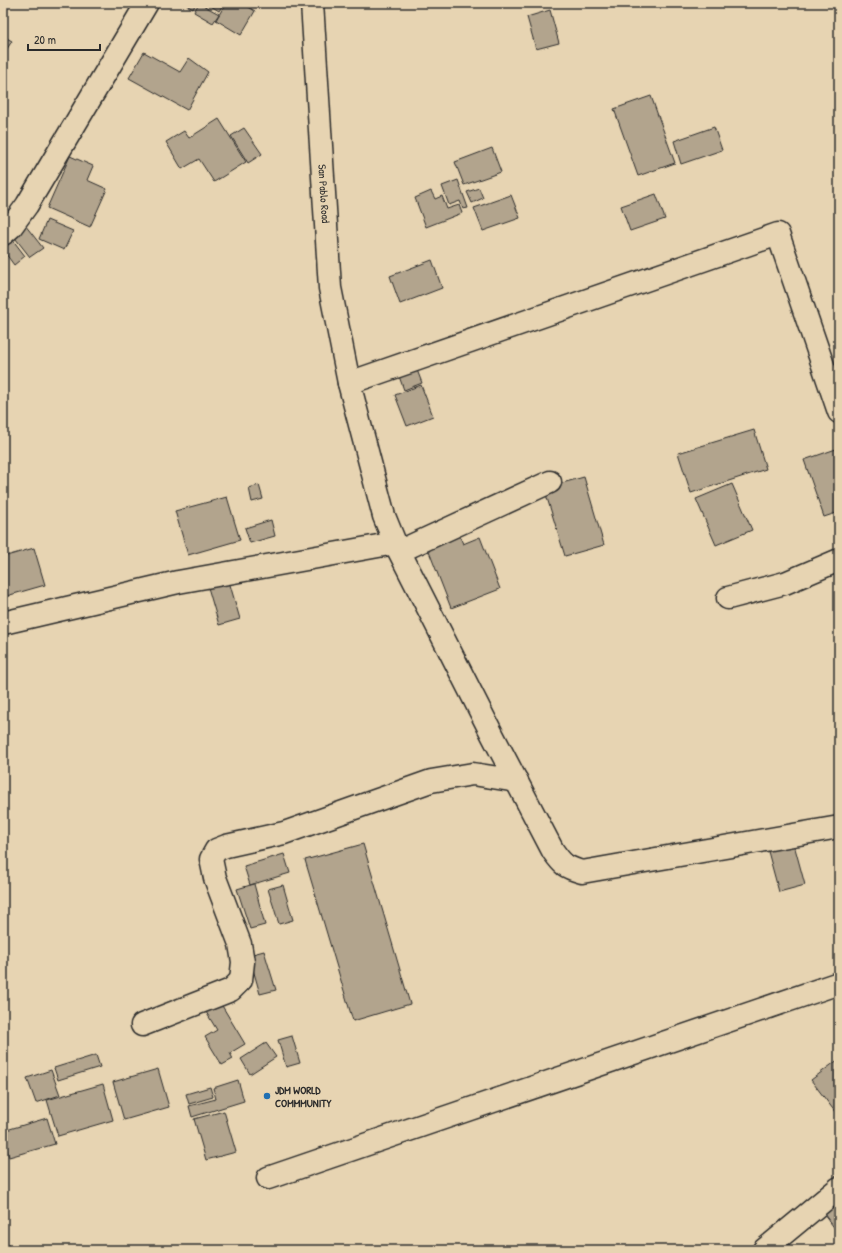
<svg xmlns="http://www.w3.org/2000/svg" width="842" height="1253" font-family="'Patrick Hand',sans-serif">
	<rect width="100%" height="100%" fill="#e7d4b2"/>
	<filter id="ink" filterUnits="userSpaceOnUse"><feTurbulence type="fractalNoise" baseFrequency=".025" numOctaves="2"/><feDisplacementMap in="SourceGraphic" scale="8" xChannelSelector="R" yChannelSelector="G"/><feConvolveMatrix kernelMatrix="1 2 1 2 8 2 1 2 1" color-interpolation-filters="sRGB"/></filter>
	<g filter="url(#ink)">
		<!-- building -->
		<path fill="#b2a48d" stroke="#2b2b2b" d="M183,3H196L193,9Z
			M199,3L219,14L213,23L194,12Z
			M206,3H224L219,11Z
			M226,3H242L255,11L241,35L216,20Z
			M550,10L559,43L536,49L527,17Z
			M3,36L12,41L3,55Z
			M144,52L180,72L189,58L208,72L187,110L129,78Z
			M651,96L675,163L638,176L614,109Z
			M219,119L246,162L214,182L199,159L182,169L166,142L184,131L189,138Z
			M714,127L722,150L681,164L674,141Z
			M244,128L262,154L248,163L231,136Z
			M492,148L501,172L464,185L455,162Z
			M70,156L93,166L87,180L107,189L90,227L47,208Z
			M458,180L468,208L463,209L460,201L449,205L442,186Z
			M479,188L483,198L472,203L467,192Z
			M431,191L435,199L442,196L447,209L459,205L462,213L426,227L415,198Z
			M656,194L665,219L630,231L621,206Z
			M511,195L520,218L483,231L474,208Z
			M47,220L73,231L64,250L39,239Z
			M25,225L43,248L30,257L12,234Z
			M9,235L25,256L14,265L3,250V239Z
			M432,260L442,288L400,304L390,276Z
			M414,362L422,383L404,390L396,368Z
			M421,385L433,416L407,426L395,395Z
			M754,430L766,469L691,493L678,453Z
			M836,449L839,458V512L824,517L804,460Z
			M584,477L604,545L565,556L544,488Z
			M732,484L752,530L716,545L696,499Z
			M259,485L263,499L252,502L249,488Z
			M227,497L240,540L188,555L175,511Z
			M271,520L275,536L250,543L245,528Z
			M458,532L463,544L480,537L500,589L451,608L426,544Z
			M34,548L45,585L3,597V557Z
			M228,578L240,619L219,625L207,584Z
			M792,837L805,885L779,892L766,844Z
			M363,844L410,1004L353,1021L305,860Z
			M284,854L290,873L250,885L244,866Z
			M254,884L265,925L250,929L237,889Z
			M283,885L293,920L279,924L268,889Z
			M264,951L276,990L260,994L249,955Z
			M221,1004L245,1044L230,1053L233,1059L222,1065L205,1037L217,1030L206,1012Z
			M292,1036L300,1063L286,1067L278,1040Z
			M266,1043L276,1057L250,1074L241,1059Z
			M96,1055L100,1067L58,1080L54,1068Z
			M839,1059V1117L811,1080Z
			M158,1069L169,1107L124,1120L113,1082Z
			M51,1070L60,1095L36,1103L27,1078Z
			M238,1080L244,1101L192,1117L189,1106L216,1099L213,1088Z
			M103,1084L113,1120L58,1136L47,1100Z
			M210,1087L213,1097L189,1104L186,1094Z
			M224,1111L236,1152L206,1160L194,1119Z
			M47,1118L55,1144L9,1157L3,1136V1131Z
			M839,1203V1234L824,1214Z"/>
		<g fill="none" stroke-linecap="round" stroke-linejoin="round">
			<!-- minor casing -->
			<g stroke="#2b2b2b" stroke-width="25">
				<g id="minor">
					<path id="s1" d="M312,3L330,288L349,383L384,516L395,543L493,736L553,851C563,865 565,867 582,872L839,827"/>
					<path d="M3,234L11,227L27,205L147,3"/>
					<path d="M349,383L778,234L839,412"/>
					<path d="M400,551L550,482"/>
					<path d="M728,598L785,583L839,560"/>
					<path d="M3,623L178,582L395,543"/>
					<path d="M142,1025L231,990L241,980L243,962L240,944L215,878L211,859L216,850L226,846L284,833L431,781L473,774L517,781"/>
					<path d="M268,1178L839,983"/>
					<path d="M764,1250L839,1188"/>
				</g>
			</g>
			<!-- minor -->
			<use href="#minor" stroke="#e7d4b2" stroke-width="22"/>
		</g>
	</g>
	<!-- markers -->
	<circle fill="#1f6fb2" stroke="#e7d4b2" stroke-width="1.5" cx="267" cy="1096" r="4"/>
	<g text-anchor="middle" stroke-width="3" stroke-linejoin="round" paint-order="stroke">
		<!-- street labels -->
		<g font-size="11" fill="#2b2b2b" stroke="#e7d4b2">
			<text dy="4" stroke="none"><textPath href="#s1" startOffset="191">San Pablo Road</textPath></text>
		</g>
		<!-- poi labels -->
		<g font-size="11" font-weight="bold" fill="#2b2b2b" stroke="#e7d4b2" text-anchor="start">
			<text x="275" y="1094">JDM WORLD<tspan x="275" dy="13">COMMMUNITY</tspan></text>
		</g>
	</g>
	<!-- margin -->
	<rect width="842" height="1253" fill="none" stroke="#e7d4b2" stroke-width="16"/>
	<rect x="8" y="8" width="826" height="1237" fill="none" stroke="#2b2b2b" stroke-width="1.5" filter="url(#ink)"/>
	<!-- scale -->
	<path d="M28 44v6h72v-6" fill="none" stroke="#2b2b2b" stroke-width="2"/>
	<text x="34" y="44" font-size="12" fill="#2b2b2b" stroke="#e7d4b2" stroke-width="3" paint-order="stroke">20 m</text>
</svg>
